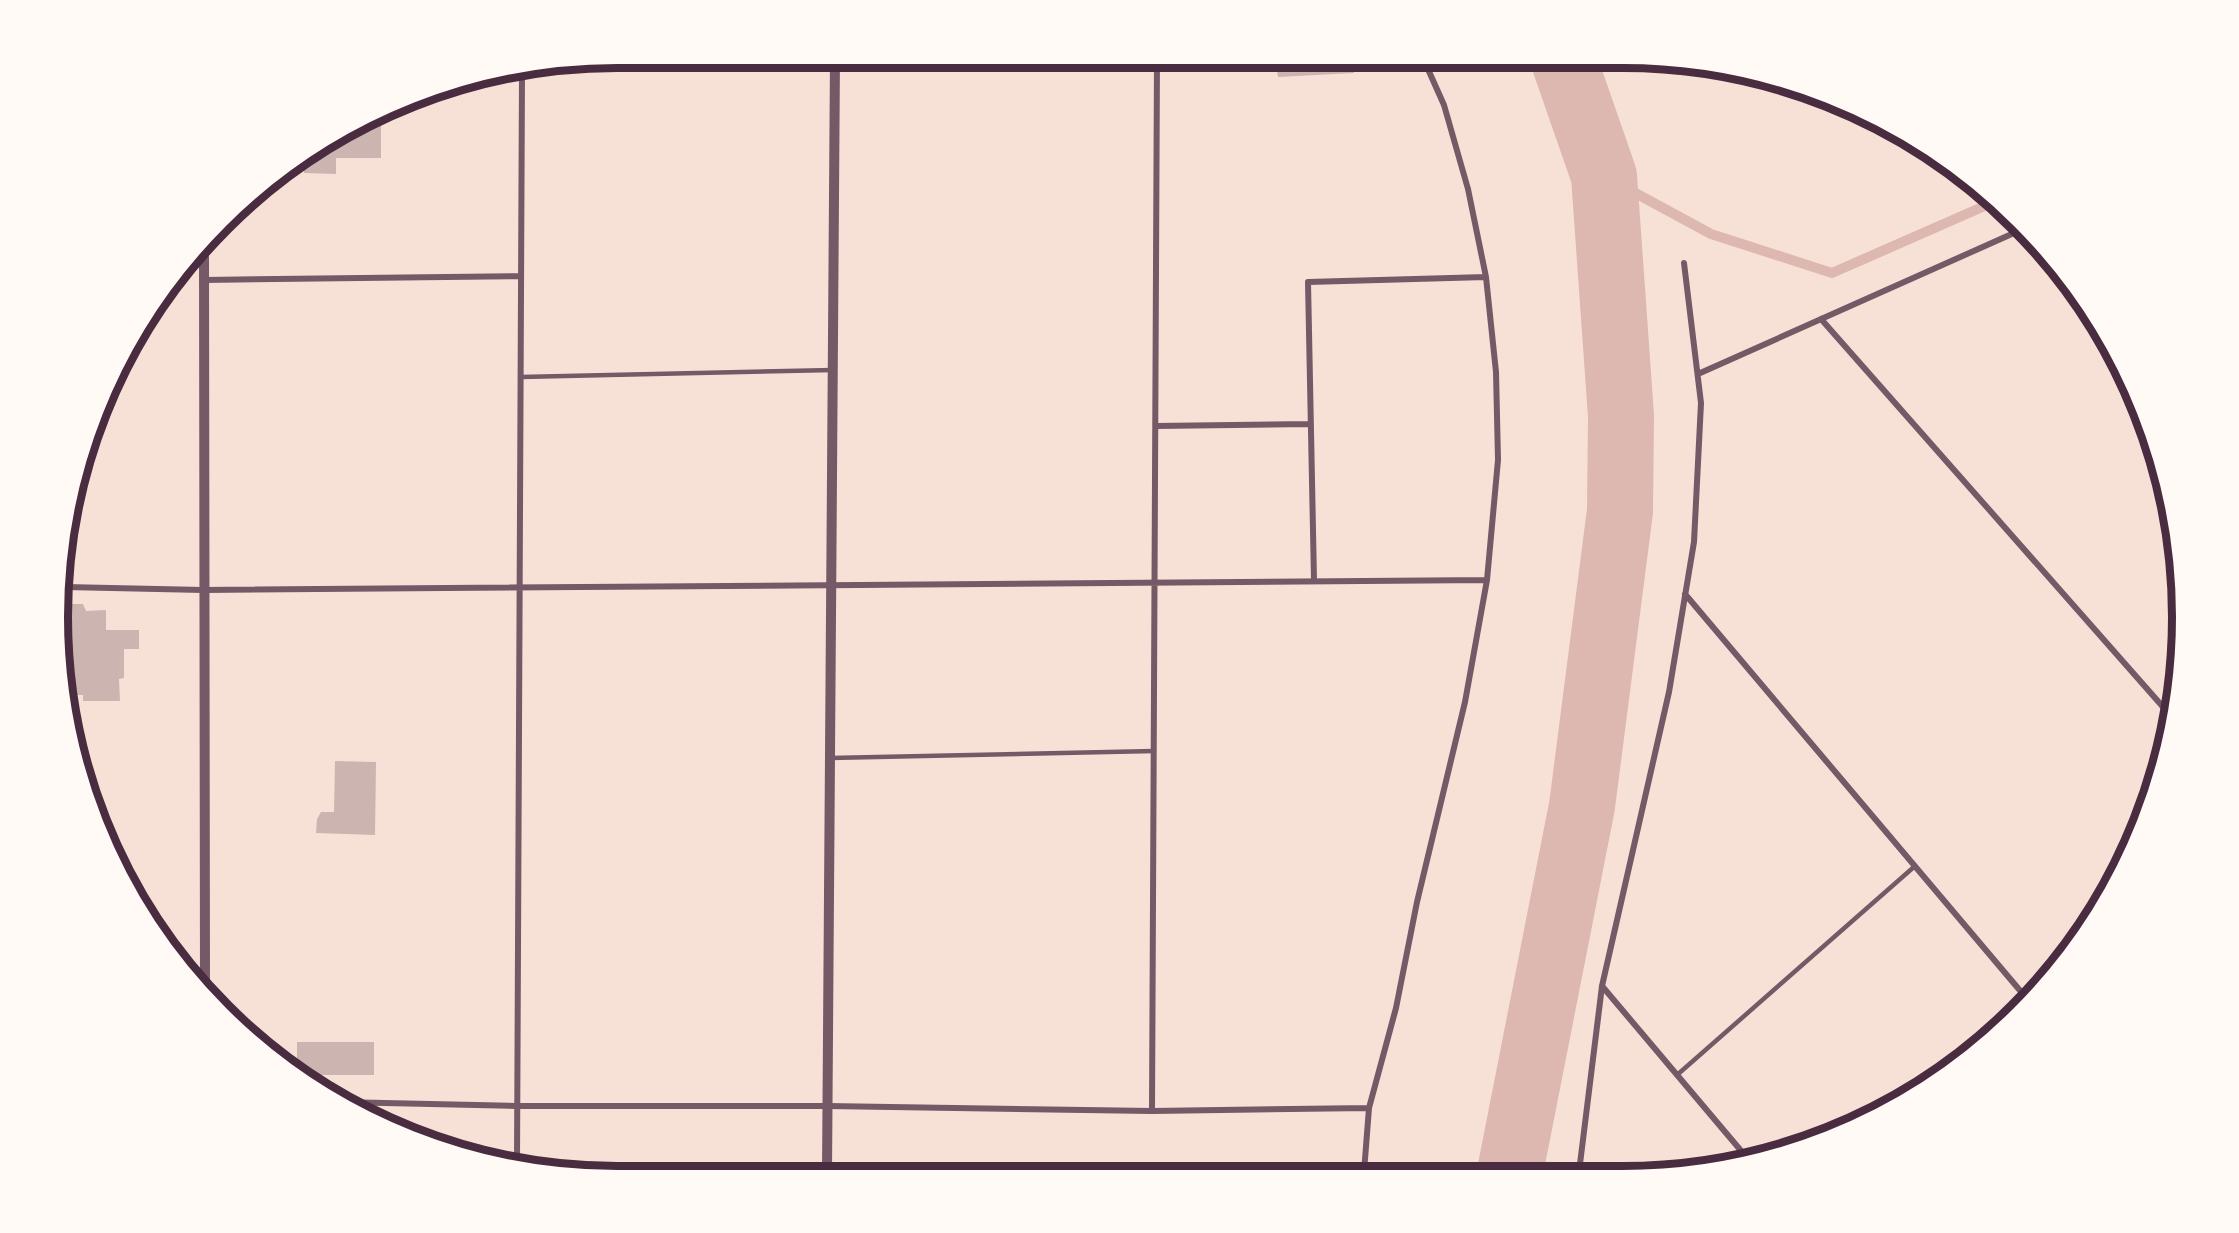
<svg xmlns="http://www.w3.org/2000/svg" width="2239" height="1233" font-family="Inter,sans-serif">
	<rect width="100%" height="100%" fill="#f7e1d7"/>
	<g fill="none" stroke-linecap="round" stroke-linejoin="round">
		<!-- stream -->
		<path stroke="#dcb8b0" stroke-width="10" d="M1604,176L1711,234L1832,273L1996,201"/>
		<!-- river -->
		<path stroke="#dcb8b0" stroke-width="66" d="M1510,1172L1582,806L1620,511L1621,416L1604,176L1563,58"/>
	</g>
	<!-- building -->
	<path fill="#ccb4b1" d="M1267,58H1353L1354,73L1278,77L1277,70H1267Z
		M381,116V158H336V174L304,173V158Z
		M63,604H83L86,611L106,610V630H139V649H124V678L119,679L120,701H83V695H70L69,673H63L58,653Z
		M335,761L376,762L375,835L316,833L317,819L321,812H334Z
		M297,1042H374V1075H306L297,1068Z"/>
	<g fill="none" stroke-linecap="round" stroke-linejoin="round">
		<!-- service -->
		<path stroke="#755966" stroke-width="4.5" d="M521,377L833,370
			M830,758L1154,751
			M1677,1075L1915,866"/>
		<!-- minor -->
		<path stroke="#755966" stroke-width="6" d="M204,280L521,276
			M1821,319L2171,716
			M1698,374L2023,229
			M1156,426L1311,424
			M1314,580L1308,282L1486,277
			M65,587L203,590L1487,580
			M1685,594L2028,1000
			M1602,986L1748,1159
			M339,1102L517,1106H827L1152,1111L1369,1108
			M1152,1111L1157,58
			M517,1164L522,73
			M1364,1172L1369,1108L1396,1008L1417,902L1465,702L1487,580L1498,460L1496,372L1486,277L1468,189L1444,105L1423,58
			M1579,1172L1602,986L1669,692L1694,542L1701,403L1684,263"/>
		<!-- tertiary -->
		<path stroke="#755966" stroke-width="10" d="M204,250L205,993
			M827,1174L835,57"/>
	</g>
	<!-- crop -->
	<path d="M0 0H2239V1233H0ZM617 68H1623A549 549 0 0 1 2172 617V617A549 549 0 0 1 1623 1166H617A549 549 0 0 1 68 617V617A549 549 0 0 1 617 68Z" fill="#fffaf5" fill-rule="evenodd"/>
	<path fill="none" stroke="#4a2c40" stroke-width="8" d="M617 68H1623A549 549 0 0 1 2172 617V617A549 549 0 0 1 1623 1166H617A549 549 0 0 1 68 617V617A549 549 0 0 1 617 68Z"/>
</svg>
